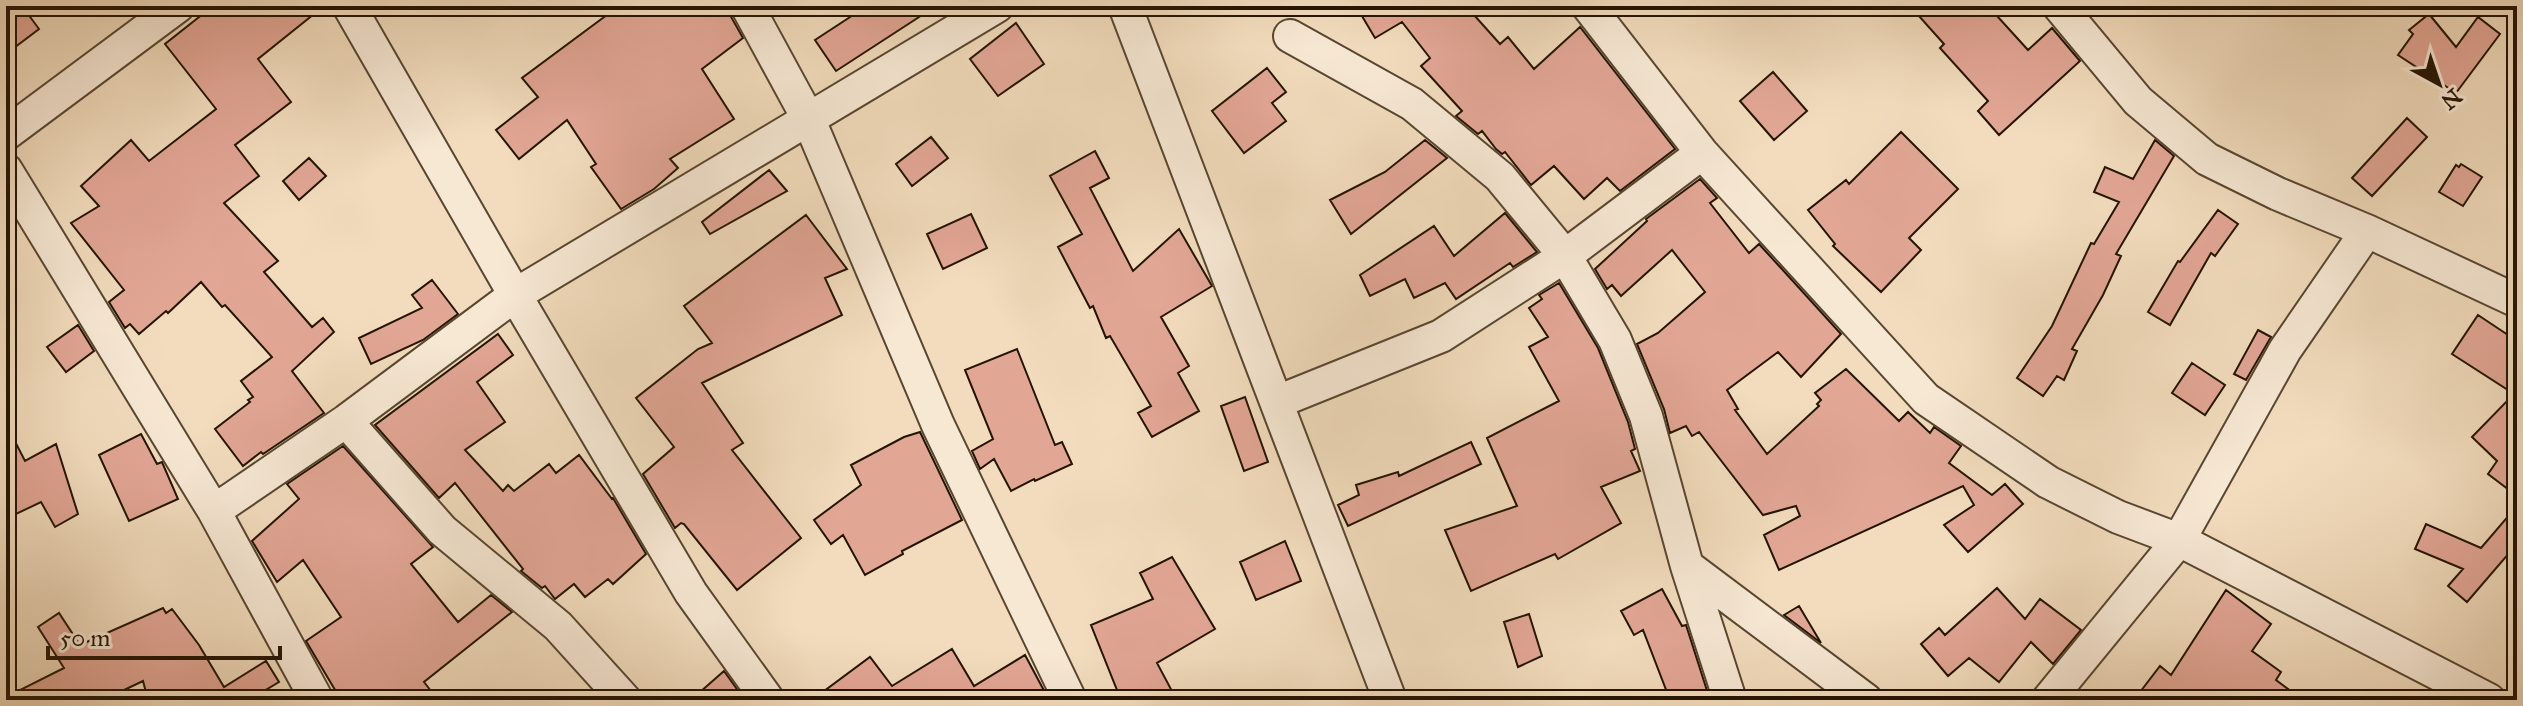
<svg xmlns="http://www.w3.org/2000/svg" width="2523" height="706" font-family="'IM FELL Great Primer',serif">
	<rect width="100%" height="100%" fill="#f2dcbd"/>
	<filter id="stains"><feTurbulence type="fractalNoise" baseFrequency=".0025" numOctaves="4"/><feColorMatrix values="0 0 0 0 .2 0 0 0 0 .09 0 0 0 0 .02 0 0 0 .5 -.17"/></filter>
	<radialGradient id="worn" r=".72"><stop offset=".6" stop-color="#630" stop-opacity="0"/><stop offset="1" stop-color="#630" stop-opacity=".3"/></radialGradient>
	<!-- building -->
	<path fill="#e2a695" stroke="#241402" stroke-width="2" d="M6,6H22L39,29L6,54Z
		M213,6H324L258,59L291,102L235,145L259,176L224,203L278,261L264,272L312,327L323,318L334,332L292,371L324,413L263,454L261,452L243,466L215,429L250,402L248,400L253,397L241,381L272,357L225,305L222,307L201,282L168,313L166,311L139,334L130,324L125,328L109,302L124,290L71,223L99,206L81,186L131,140L149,161L216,109L165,44Z
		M619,6H728L730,15L743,38L702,69L734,119L670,159L678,168L654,189L621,209L591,167L596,164L567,120L519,159L496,130L538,97L522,78Z
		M867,6H936L836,71L815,40Z
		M1356,6H1466L1500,44L1508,37L1534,69L1580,27L1675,149L1620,191L1607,178L1584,199L1554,166L1531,185L1505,152L1502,154L1496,149L1482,131L1478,134L1456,116L1462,111L1421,66L1430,58L1402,22L1375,38Z
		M1910,6H1988L2028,50L2052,28L2080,61L1999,135L1978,111L1988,101L1940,48L1944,44Z
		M2429,14L2456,47L2478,17L2500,34L2456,93L2398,55L2413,34L2409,30Z
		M1016,23L1044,64L998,96L970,59Z
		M1267,68L1286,92L1272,103L1286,121L1244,153L1212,111Z
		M1773,72L1807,111L1774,140L1740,101Z
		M2407,118L2427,137L2372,196L2352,178Z
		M1901,132L1958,189L1909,238L1921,250L1881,292L1833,246L1835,244L1808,210L1846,180L1849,184Z
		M931,137L948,158L912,186L896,164Z
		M1425,140L1447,158L1351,234L1330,200L1385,172Z
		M2155,140L2174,156L2116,254L2121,256L2103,295L2072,349L2077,351L2064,380L2057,376L2043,396L2017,378L2052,326L2091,243L2094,244L2119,202L2094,192L2105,167L2133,179Z
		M1095,151L1109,178L1090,188L1133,271L1179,229L1212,286L1161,317L1189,366L1178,373L1199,411L1152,437L1138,413L1151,406L1110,336L1106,338L1093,306L1090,308L1058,247L1082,234L1050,176Z
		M309,158L326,176L299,200L283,181Z
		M2461,164L2482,177L2463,206L2439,192L2456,165L2459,167Z
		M769,170L787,191L710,234L702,222Z
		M1700,179L1717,198L1710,203L1749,253L1759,244L1841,334L1801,377L1778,352L1727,390L1738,409L1735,410L1767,454L1819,406L1817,404L1821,400L1815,393L1846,369L1899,421L1908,412L1930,433L1934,427L1961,446L1949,463L1992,495L2005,484L2023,504L1968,552L1944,525L1974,505L1963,486L1779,570L1764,535L1800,516L1796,506L1763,515L1699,432L1692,436L1686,426L1670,433L1664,409L1637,344L1658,333L1705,292L1672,250L1621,296L1612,285L1607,289L1595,269L1647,221L1646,219Z
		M2218,210L2238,224L2215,256L2211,253L2170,325L2148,312L2178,261L2180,262Z
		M1505,213L1537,252L1513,267L1510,263L1456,299L1445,283L1414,298L1405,279L1370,296L1360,275L1434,226L1454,256Z
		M971,214L987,248L943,269L927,234Z
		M806,215L847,269L825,278L842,315L702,383L743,443L732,450L801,538L737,590L684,524L681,523L675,528L643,474L674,447L636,398L698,349L712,343L684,306Z
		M432,280L458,314L423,340L371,364L359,338L422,308L412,295Z
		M1559,283L1598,348L1628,422L1635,449L1631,451L1640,471L1601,487L1621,523L1558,559L1555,554L1471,591L1445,530L1517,506L1487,438L1559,401L1529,347L1548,337L1529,308L1542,299L1539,295Z
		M2478,315L2517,341V496L2488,474L2497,461L2472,437L2514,394L2452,354Z
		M78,325L94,351L66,372L47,347Z
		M2258,330L2271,337L2246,380L2234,374Z
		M498,334L513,355L477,382L505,422L465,450L503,491L508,485L514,491L549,464L556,473L579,455L612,499L613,498L646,554L613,584L608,579L585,597L574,584L555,599L545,586L542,588L521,571L523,569L455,483L439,498L375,425Z
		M1017,349L1055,445L1062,442L1072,464L1035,481L1034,479L1011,491L994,459L980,469L972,451L993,439L965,370Z
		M2192,363L2225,385L2205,415L2172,393Z
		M1245,397L1268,462L1244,471L1221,406Z
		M6,424L25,461L56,444L78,514L55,527L41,502L16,514L6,495Z
		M920,432L962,520L902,551L903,554L865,575L843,535L831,544L814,520L861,485L851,465L904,437Z
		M141,434L157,464L162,462L178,499L129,521L99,455Z
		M1471,442L1481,464L1348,526L1338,505L1359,495L1356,485L1398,472L1399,476Z
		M343,446L433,547L411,564L458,622L491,595L512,612L424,682L438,700H341L306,641L341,617L303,560L277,582L252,541L299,499L287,484Z
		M2517,506V544L2467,602L2448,586L2463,569L2415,549L2426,524L2481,548Z
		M1285,541L1301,581L1256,600L1240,562Z
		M1172,557L1215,629L1157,663L1173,693L1160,700H1121L1091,625L1153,599L1140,573Z
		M1997,588L2025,619L2040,599L2081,630L2053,664L2031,642L1999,682L1969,658L1948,676L1921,644L1939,628L1945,635Z
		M1662,589L1682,626L1686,625L1710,700H1670L1643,630L1634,635L1621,611Z
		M2226,590L2271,624L2252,651L2281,672L2276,680L2303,700H2134L2160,666L2171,675Z
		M1799,606L1821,643L1784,615Z
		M163,608L166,613L172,609L199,645L224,687L266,661L279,682L249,700H148L143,681L103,700H6V697L64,668L38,627L59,613L80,645Z
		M1529,614L1542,656L1518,667L1504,622Z
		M952,649L974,686L1025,655L1049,700H812L870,657L892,686Z
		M724,671L744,699L691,700Z"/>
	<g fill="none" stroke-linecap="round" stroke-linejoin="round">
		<!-- minor casing -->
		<g stroke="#584631" stroke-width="36">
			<path id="minor" d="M349,6L515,295L691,593L768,700
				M747,6L809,120L938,425L1070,700
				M1125,6L1390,700
				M1588,6L1702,153L1926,399L2048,482L2118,517L2179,540L2489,700
				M2059,6L2138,101L2207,159L2278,194L2367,231L2517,301
				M1290,36L1412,104L1500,177L1565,256L1615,340L1646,416L1687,566L1730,700
				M6,134L178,6
				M6,170L214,511L317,700
				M1277,402L1441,336L1565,256L1702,153
				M346,421L442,530L558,626L625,700
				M214,511L346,421L515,295L997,6
				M1687,566L1866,700
				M2048,700L2179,540L2285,350L2367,231"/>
		</g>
		<!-- minor -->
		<use href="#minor" stroke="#f7e8d4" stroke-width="32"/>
	</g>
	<!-- margin -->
	<rect width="2523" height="706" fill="none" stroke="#f2dcbd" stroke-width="32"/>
	<rect x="8" y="8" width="2507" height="690" fill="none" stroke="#241402" stroke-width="4"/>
	<rect x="16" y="16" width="2491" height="674" fill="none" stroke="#241402" stroke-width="2"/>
	<!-- north arrow -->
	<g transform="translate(2439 84) rotate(140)" stroke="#f7e8d4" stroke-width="6" paint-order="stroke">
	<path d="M0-6L14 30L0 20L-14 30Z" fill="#241402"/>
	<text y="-12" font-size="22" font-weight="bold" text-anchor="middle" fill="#241402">N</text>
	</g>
	<!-- scale -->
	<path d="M48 646v12h232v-12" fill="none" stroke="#241402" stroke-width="4"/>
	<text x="60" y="646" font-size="24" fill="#241402" stroke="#f7e8d4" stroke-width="6" paint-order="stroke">50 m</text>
	<rect width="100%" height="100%" filter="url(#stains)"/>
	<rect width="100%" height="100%" fill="url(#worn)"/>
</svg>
